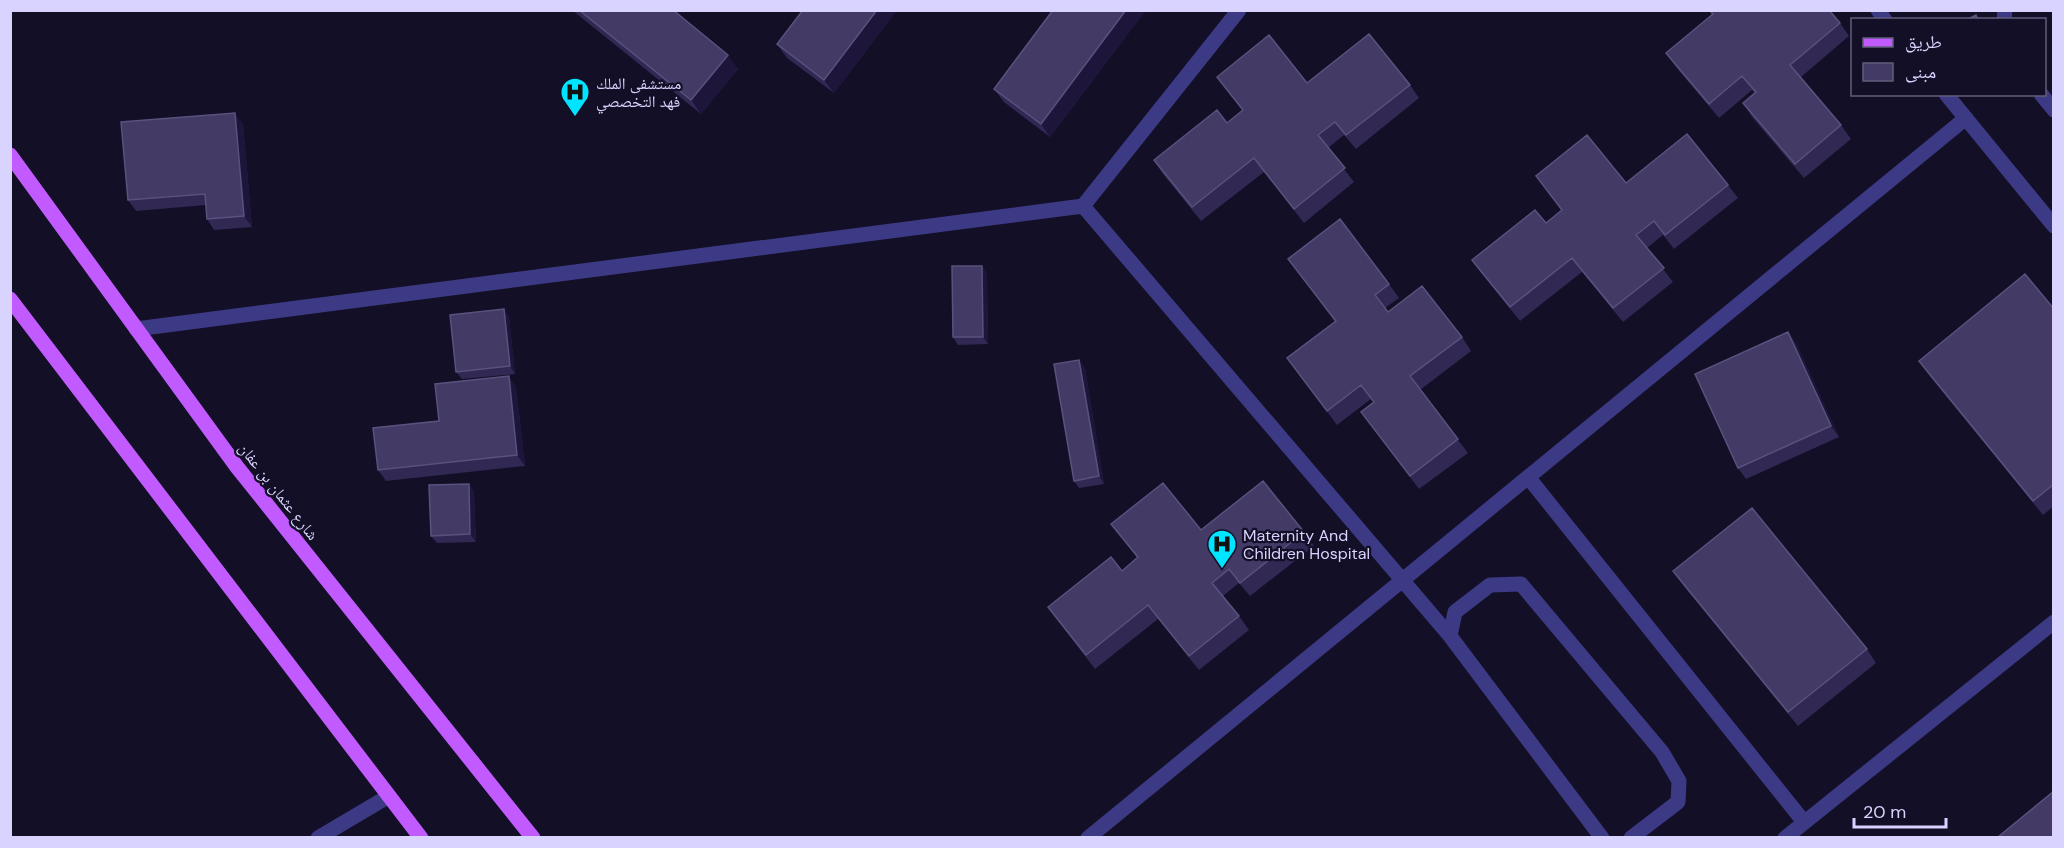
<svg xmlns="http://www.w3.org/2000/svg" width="2064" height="848" font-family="'DM Sans','Noto Naskh Arabic',sans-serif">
	<rect width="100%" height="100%" fill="#130f26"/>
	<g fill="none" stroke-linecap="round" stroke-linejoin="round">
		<!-- minor -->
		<path stroke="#3d3a85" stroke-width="15" d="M1878,10L1885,20
			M2004,20L2005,10
			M1946,94L2054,226
			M2041,94L2054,110
			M1083,206L1450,636
			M136,329L1083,206L1239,10
			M1528,477L1804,822
			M318,838L389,796
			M1088,838L1966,118
			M1602,838L1450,636L1455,612L1490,585L1521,584L1662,752L1679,781L1678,802L1631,838
			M1785,838L2054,622"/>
		<!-- major -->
		<path stroke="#c25bff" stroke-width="15" d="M10,155L237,467L533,838
			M10,299L421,838"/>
	</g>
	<!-- wall -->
	<path fill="#312854" d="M572,10H673L738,69L701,114Z
		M803,10H897L834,93L787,58L777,44Z
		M1053,10H1146L1050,137L1004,102L994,89Z
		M1708,10H1829L1840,23L1849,36L1801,77L1841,125L1851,139L1804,178L1752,117L1743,103L1754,93L1752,90L1719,118L1676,67L1666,53L1712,15Z
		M1217,77L1307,83L1410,85L1419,98L1356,149L1344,135L1328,148L1354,182L1304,223L1264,172L1201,221L1163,174L1154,160L1227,123L1243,111Z
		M243,124L252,227L214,230L207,219L206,205L136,211L128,200Z
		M1536,176L1626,183L1728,185L1738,198L1674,249L1663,235L1647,248L1673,282L1623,322L1582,272L1520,321L1482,274L1472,260L1546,223L1562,210Z
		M1288,259L1389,284L1399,298L1385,308L1388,312L1462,337L1471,351L1420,390L1468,453L1419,489L1361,412L1374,402L1371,399L1337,425L1287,358L1335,322Z
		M982,266L987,274L988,344L958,345L953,337Z
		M504,309L509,317L515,374L462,379L456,372Z
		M2054,309V506L2043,515L1928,374L1919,361Z
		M1788,332L1796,343L1839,437L1746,479L1738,468Z
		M1079,360L1085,368L1104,484L1079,488L1074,481Z
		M516,387L525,466L386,481L378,470L439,421Z
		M469,484L474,492L476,542L437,543L431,536Z
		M1111,524L1201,530L1304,532L1314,546L1250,596L1239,583L1223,596L1239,616L1249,630L1199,670L1158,619L1095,669L1058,621L1048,607L1122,571L1137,558Z
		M1673,571L1867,649L1876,663L1798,726L1683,585Z"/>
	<!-- shaded-wall -->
	<path fill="#1d163a" d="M877,10H897L834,93L824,80Z
		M1126,10H1146L1050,137L1041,124Z
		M728,55L738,69L701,114L691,100Z
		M235,113L243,124L252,227L244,216Z
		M982,266L987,274L988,344L983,337Z
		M504,309L509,317L515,374L510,366Z
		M1788,332L1796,343L1839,437L1831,426Z
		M1079,360L1085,368L1104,484L1099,476Z
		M509,376L516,387L525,466L517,455Z
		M469,484L474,492L476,542L470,534Z"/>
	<!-- building -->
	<path fill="#433a66" stroke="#5a527e" stroke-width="1.5" d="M579,10H673L728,55L691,100Z
		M803,10H877L824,80L777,44Z
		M1053,10H1126L1041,124L994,89Z
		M1710,10H1829L1840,23L1790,65L1841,125L1795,164L1743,103L1756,92L1742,76L1709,104L1666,53L1713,14Z
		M1976,15L1978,20H1966Z
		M1369,34L1410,85L1346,135L1335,122L1318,135L1345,168L1294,209L1254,158L1192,207L1154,160L1217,110L1227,123L1243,110L1217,77L1269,35L1307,83Z
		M235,113L244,216L207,219L205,194L128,200L121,122Z
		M1687,134L1728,185L1665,235L1654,221L1636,235L1664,268L1613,308L1572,258L1510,307L1472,260L1535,210L1546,223L1562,210L1536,176L1587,135L1626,183Z
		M1340,219L1389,284L1375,295L1388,312L1422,286L1462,337L1410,376L1458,439L1410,476L1361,412L1374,402L1361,385L1327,411L1287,358L1336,321L1288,259Z
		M952,266H982L983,337H953Z
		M2025,274L2054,309V484L2033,501L1919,361Z
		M504,309L510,366L456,372L450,315Z
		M1788,332L1831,426L1738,468L1695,374Z
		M1079,360L1099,476L1074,481L1054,364Z
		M509,376L517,455L378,470L373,428L439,421L435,384Z
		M1263,481L1304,532L1240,583L1229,569L1212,583L1239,616L1189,656L1148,605L1086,655L1048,607L1111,557L1122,571L1138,557L1111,524L1163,483L1201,530Z
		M469,484L470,534L431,536L429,485Z
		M1752,508L1867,649L1788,712L1673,571Z
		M2054,791V837H1998Z"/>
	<!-- icons -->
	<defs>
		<g id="hospital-pin" transform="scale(1.5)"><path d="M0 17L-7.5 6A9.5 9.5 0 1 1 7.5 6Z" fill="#00e5ff" stroke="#130f26"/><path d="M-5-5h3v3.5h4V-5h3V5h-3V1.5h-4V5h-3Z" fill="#111"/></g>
	</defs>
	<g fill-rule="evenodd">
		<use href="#hospital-pin" x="575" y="92"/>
		<use href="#hospital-pin" x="1222" y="544"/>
	</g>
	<g text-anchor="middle" stroke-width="4.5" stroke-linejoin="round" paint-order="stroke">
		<!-- poi labels -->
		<g font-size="16" fill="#d9d4ff" stroke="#130f26" text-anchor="start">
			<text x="596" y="89">مستشفى الملك<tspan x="596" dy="18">فهد التخصصي</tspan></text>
			<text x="1243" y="541">Maternity And<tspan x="1243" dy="18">Children Hospital</tspan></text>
		</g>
		<!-- street labels -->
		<g font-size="16" fill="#d9d4ff" stroke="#130f26">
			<text transform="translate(279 491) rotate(52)" y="6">شارع عثمان بن عفان</text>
		</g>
	</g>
	<!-- border -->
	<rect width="2064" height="848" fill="none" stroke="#d9d4ff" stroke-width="24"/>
	<!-- legend -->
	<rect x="1851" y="18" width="195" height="78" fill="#130f26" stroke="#625e7d" stroke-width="1.5"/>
	<rect x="1863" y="38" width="30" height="9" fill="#c25bff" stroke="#625e7d" stroke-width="1.5"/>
	<text x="1905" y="48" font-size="18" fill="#d9d4ff">طريق</text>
	<rect x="1863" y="63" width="30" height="18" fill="#433a66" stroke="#625e7d" stroke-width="1.5"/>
	<text x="1905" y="78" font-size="18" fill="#d9d4ff">مبنى</text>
	<!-- scale -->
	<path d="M1854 818v9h92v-9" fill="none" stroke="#d9d4ff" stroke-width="3"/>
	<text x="1863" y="818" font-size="18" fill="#d9d4ff" stroke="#130f26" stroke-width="4.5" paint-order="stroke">20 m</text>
</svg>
